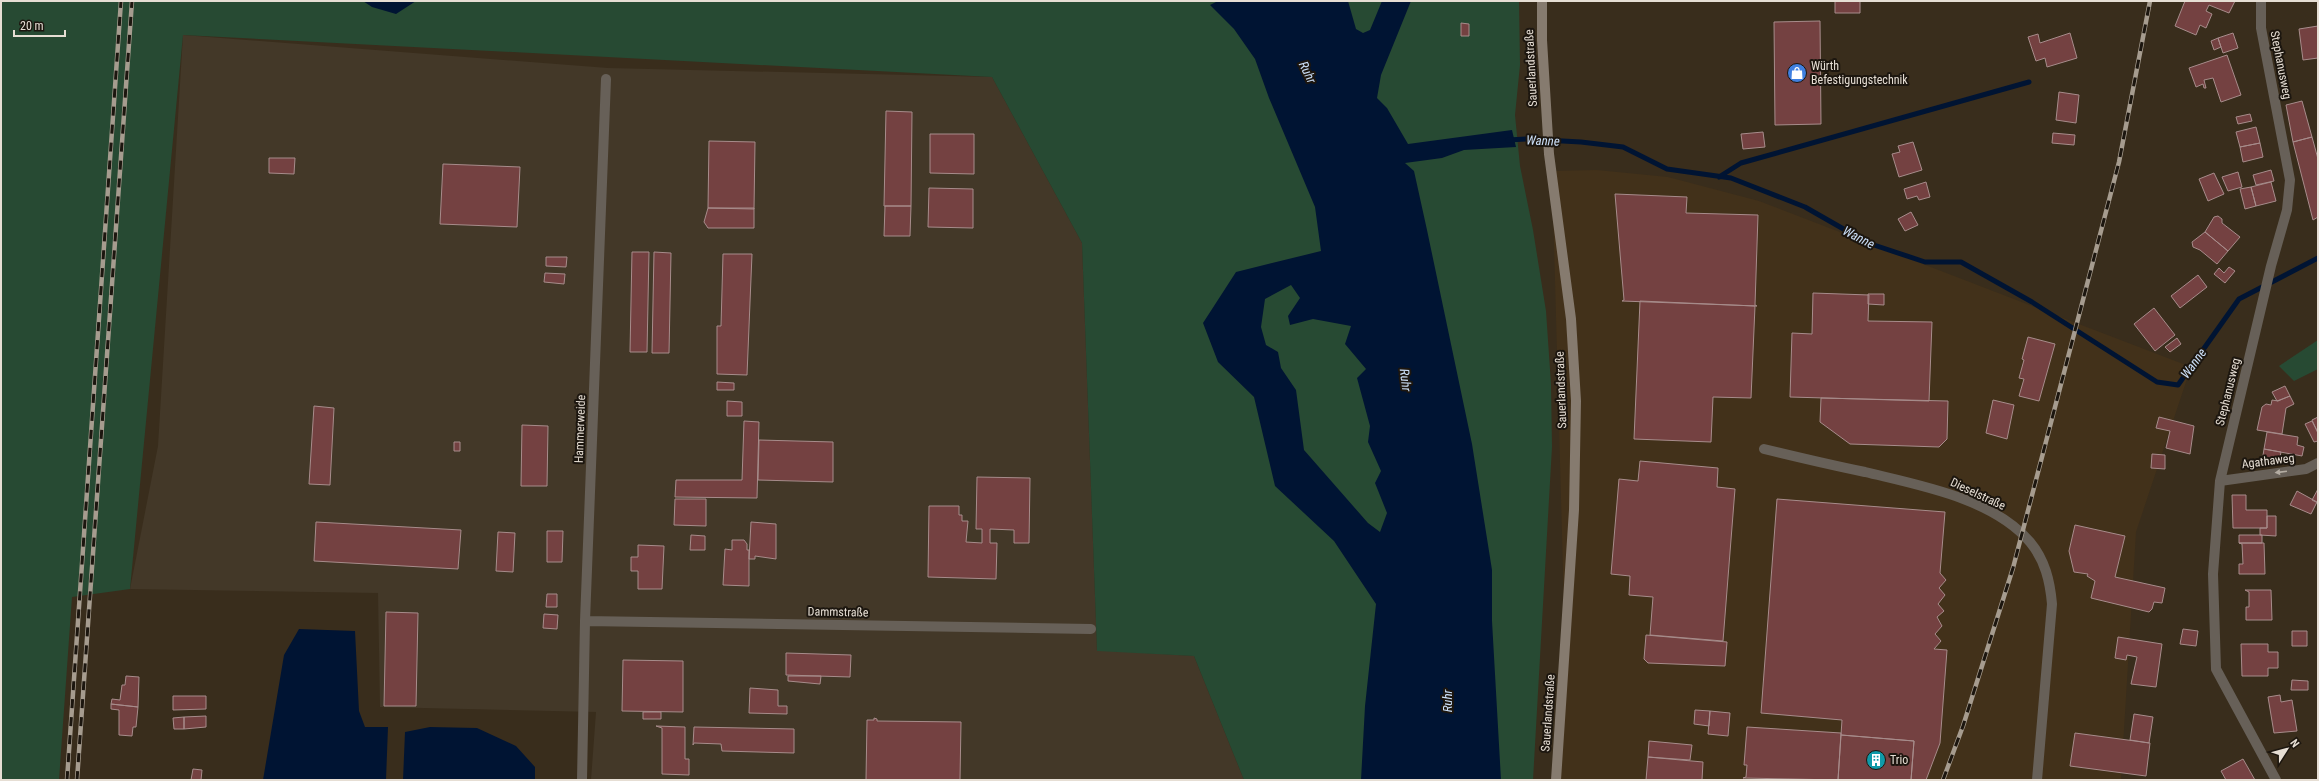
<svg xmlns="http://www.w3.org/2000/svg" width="2319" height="781" font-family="'Roboto Condensed',sans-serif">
	<rect width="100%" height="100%" fill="#392d1c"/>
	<!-- built -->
	<path fill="#42311a" d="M1597,170L1668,177L1759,201L2191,367L2136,532L2121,780H1560L1565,644L1552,171Z"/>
	<!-- industrial -->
	<path fill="#433828" d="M183,35L608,68L992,77L1082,243L1097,650L1194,656L1244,780H591L596,712L380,707L378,593L130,589L158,446Z"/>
	<!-- green -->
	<path fill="#274a33" d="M1,1H1519L1520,65L1515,115L1520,166L1533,230L1546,311L1551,384L1552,447L1533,780H1244L1194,656L1097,651L1082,243L992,77L183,35L130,589L72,597L59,780H1Z
		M2318,340V369L2294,381L2279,366Z"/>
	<!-- water -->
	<path fill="#001433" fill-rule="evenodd" d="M363,1H416L396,14L372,7Z
		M1218,1H1348L1356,29L1363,33L1370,30L1382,1H1411L1381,75L1377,98L1387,108L1408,144L1512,130L1516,147L1464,150L1442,158L1405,163L1414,171L1427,230L1472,444L1492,570V621L1501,780H1361L1365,706L1376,604L1334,541L1275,486L1254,397L1218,362L1203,323L1236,272L1321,251L1315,207L1269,98L1255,59L1234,29L1210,5ZM1291,285L1300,298L1288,316L1290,325L1313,319L1351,326L1345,344L1366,369L1357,378L1370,426L1368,442L1381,471L1375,483L1387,513L1380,532L1368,523L1304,450L1296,390L1281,368L1278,352L1266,345L1261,327L1265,299Z
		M299,629L355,631L359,711L365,727H388L386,780H263L284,655Z
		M430,727L477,728L516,746L535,767V780H403L405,732Z"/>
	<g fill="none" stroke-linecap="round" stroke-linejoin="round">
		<!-- stream -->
		<path stroke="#001433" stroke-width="5" d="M1508,140L1526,139L1581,142L1623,147L1667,169L1731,178L1805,207L1868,243L1925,262H1961L2032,302L2157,382L2178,385L2239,299L2318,258
			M1719,177L1741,163L2029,82"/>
	</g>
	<!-- building -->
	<path fill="#744141" stroke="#a78c8b" d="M1835,1H1860V13H1835Z
		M2185,1H2235L2229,13L2209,5L2206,11L2212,14L2206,28L2200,25L2196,35L2175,26Z
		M1820,21L1821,124L1775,125L1774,22Z
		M1461,23L1469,24V36H1461Z
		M2318,26V58L2303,60L2299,29Z
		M2070,33L2077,58L2047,67L2045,58L2036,61L2028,37L2038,34L2040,43Z
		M2233,33L2238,48L2223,53L2218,38Z
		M2218,38L2221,47L2214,50L2211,41Z
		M2227,55L2241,95L2221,102L2213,78L2204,80L2206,88H2204L2203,84L2196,87L2189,68Z
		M2059,92L2079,95L2076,123L2056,120Z
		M2302,101L2312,137L2293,142L2286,105Z
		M886,111L912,112L911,206H884Z
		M2250,114L2252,121L2238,124L2236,117Z
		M2256,127L2260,143L2240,147L2236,132Z
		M1763,132L1765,147L1743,149L1741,134Z
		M2053,133L2075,135L2074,145L2052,143Z
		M930,134H974V174L930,173Z
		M2312,137L2318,159V217L2313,220L2293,142Z
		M709,141L755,142L754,209L708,208Z
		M1913,142L1922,170L1899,177L1892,154L1900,152L1898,146Z
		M2260,143L2263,157L2243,162L2240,147Z
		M269,158H295L294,174L269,173Z
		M443,164L520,167L517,227L440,224Z
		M2271,170L2274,181L2256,185L2253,175Z
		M2238,172L2242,187L2228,191L2222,177Z
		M2214,173L2224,194L2208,201L2199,179Z
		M1926,182L1930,197L1919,200L1917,196L1907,199L1904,189Z
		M2271,182L2276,201L2256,206L2251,187Z
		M2251,187L2256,206L2245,209L2240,189Z
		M929,188L973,189V228L928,227Z
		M1615,194L1687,197L1686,213L1758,215L1755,305L1757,306L1622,301L1624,300Z
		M885,206H911L910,236H884Z
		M708,208H754V228H708L704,222Z
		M1911,212L1918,225L1905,231L1898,219Z
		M2218,216L2222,219V223L2240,237L2228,251L2205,232L2214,217Z
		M2205,232L2228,251L2217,264L2200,250L2193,247L2192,242Z
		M632,252H649L647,352H630Z
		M654,252L671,253L669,353H652Z
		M723,254H752L747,375L717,374V326H721Z
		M546,257H567L566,267L546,266Z
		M2229,267L2235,271L2225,283L2214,274L2219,268L2224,273Z
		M545,273L565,274L564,284L544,282Z
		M2198,275L2207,287L2180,308L2171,296Z
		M1813,293L1869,295L1868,321L1932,322L1929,401L1790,397L1792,333L1812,334Z
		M1868,294H1884V305L1868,304Z
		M1640,301L1755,306L1751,398L1713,397L1711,442L1634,439Z
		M2154,308L2175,335L2155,351L2134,324Z
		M2028,337L2055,344L2039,401L2019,396L2024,379L2019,378L2024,360L2022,359Z
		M2177,338L2181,344L2170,352L2165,347Z
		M717,382L734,383V390H717Z
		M2285,386L2290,396L2277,401L2272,392Z
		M2290,396L2294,404L2286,408L2282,434L2257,430L2262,407L2266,404L2271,405L2272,400L2278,401Z
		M1821,398L1948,401L1947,439L1939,447L1850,444L1820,422Z
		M1993,400L2014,405L2007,439L1986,433Z
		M727,401L742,402V416H727Z
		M314,406L334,408L330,485L309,484Z
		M2159,417L2194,426L2190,454L2166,448L2170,431L2156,428Z
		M2318,417V433L2312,420Z
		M744,421L759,422L757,498L675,497L676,480H742Z
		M2312,421L2318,433V441L2314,442L2305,424Z
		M522,425L548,426L547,486H521Z
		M2267,432L2298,437L2297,445L2304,447L2302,456L2264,449Z
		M759,440L833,442V482L758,480Z
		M454,442H460V451H454Z
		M2264,449L2281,452L2279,462H2262Z
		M2152,454L2165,455V469L2151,468Z
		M1640,461L1718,468L1717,487L1735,489L1723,641L1650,635L1653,597L1629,595L1630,576L1611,574L1619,479L1638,481Z
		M977,477L1030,478L1029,543H1014V530L990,529V543H997L996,579L928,577L929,506H959V515H962V521H968L966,542L982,543V529H976Z
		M2318,489V503L2312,500Z
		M2297,491L2317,502L2311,514L2290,505Z
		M2232,495H2246V510H2267V528H2233Z
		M675,499H706V526L674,525Z
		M1777,499L1945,512L1940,573L1946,580L1939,588L1945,595L1938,604L1944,611L1937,617L1942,626L1935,634L1941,641L1934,649L1947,650L1940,743L1926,780H1911L1914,741L1841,735L1842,720L1761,713Z
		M2267,516H2276V536L2260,535V528H2267Z
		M316,522L461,530L458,569L314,561Z
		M751,522L776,524V559L755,556V559H749Z
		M2075,525L2125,536L2115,577L2165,588L2162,603L2154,602L2152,609L2149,612L2091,598L2095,581L2087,576L2088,574L2074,572L2069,551Z
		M547,531H563L562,562H547Z
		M498,532L515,533L513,572L496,571Z
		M691,535L705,536V550H690Z
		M2239,535H2262V543H2239Z
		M732,540H744L747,544V550H749V586L723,585L725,549L732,550Z
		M2239,543H2264L2265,574H2239V564H2243L2242,544Z
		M638,545L664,546L662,589H638V571H631V557H638Z
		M2245,590H2271L2272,620H2246V607H2249V592Z
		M547,594H557V607H546Z
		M386,612L418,613L416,706H384Z
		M544,614L558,615L557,629L543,628Z
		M2183,629L2198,631L2196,646L2180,644Z
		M2292,631H2307V646H2292Z
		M1646,635L1727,642L1725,666L1648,663L1644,659Z
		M2118,637L2162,644L2156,687L2131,684L2137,657L2127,655L2126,660L2115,658Z
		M2241,644H2268V652H2278V668H2268V676H2242Z
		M786,653L851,655L850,677L786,675Z
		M623,660L683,661V712L622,711Z
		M126,676L139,677L138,707L111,704L112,699L120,700L122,685H125Z
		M788,676H821L820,684L788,681Z
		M2292,680L2308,681V690H2291Z
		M750,688L778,690V706H787V714L749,713Z
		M2280,695L2281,702L2292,700L2297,731L2274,733L2268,697Z
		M173,696H206V709L173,710Z
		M111,704L138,707L136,727H133L132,736L119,735V710L111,709Z
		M1695,710L1710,711L1709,726L1694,724Z
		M1710,711L1730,713L1728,736L1708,734Z
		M643,712H661V719H643Z
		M2134,714L2153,717L2149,743L2130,740Z
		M206,716V727L184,729V717Z
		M184,717V729H174L173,718Z
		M874,718L877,719V721L961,722L960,780H866L867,720H874Z
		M656,726L685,727V759H689V775L662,774V728Z
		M694,727L794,729V753L722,751L721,744L694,743L693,745Z
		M1747,727L1841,733L1838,780L1743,778L1746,777L1747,765H1744Z
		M2075,733L2150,743L2146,776L2070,766Z
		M1841,735L1914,741L1911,780H1838Z
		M1649,741L1692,745L1690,760L1648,757Z
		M1648,757L1703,762L1702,780H1646Z
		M2243,759L2255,780H2226L2221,771Z
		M193,769L202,770L201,780H191Z"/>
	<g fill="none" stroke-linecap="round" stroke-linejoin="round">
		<!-- street -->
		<path stroke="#676058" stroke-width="10" d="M2261,1V28L2290,180L2287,210L2271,266L2220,481L2213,574L2216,669L2276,780
			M1764,449C1797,457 1831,465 1865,472C1918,485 1993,498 2030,542C2045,560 2050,581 2052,604L2037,780
			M2220,481L2306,469L2318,463
			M585,621L1091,629
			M582,780L585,621L606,79"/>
		<!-- secondary -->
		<path stroke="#867b6f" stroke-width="10" d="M1542,1V40L1549,154L1571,319L1576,401L1574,510L1556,780"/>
		<!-- rail casing -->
		<g stroke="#a69c8f" stroke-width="4.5">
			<path id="rail" d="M67,780L121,1
				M77,780L132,1
				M1943,780L1963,726L2013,568L2119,162L2150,1"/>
		</g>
		<!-- rail -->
		<use href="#rail" stroke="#1c160f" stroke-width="3" stroke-dasharray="9" stroke-linecap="butt"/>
	</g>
	<!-- one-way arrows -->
	<defs><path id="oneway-solid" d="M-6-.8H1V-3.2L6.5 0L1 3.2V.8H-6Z"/></defs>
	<use fill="#b3aca2" href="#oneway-solid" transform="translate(2281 472) rotate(173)"/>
	<!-- icons -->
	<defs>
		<g id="shop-disc" transform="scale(1)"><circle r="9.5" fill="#3f7fe0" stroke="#1c160f"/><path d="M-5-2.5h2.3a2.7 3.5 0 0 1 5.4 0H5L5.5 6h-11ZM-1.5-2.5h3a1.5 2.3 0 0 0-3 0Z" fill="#fff"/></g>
		<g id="building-disc" transform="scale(1)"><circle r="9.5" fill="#0f9aa8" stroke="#1c160f"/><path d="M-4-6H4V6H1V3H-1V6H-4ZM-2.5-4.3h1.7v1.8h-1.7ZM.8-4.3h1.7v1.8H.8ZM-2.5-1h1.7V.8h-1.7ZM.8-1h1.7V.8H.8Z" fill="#fff"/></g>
	</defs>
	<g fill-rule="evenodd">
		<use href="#shop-disc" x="1797" y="73"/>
		<use href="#building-disc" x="1876" y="760"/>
	</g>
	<g text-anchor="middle" stroke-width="4" stroke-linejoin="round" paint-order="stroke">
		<!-- street labels -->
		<g font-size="12" fill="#e6ded4" stroke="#1c160f">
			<text transform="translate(2281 65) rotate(79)" y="4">Stephanusweg</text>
			<text transform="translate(1531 68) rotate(-93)" y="4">Sauerlandstraße</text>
			<text transform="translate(1561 390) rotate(-92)" y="4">Sauerlandstraße</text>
			<text transform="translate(2228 392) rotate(-76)" y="4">Stephanusweg</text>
			<text transform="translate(580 429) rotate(-88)" y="4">Hammerweide</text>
			<text transform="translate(2268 461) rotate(-7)" y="4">Agathaweg</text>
			<text transform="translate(1978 494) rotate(25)" y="4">Dieselstraße</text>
			<text transform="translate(838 612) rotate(1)" y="4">Dammstraße</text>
			<text transform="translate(1548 713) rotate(-86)" y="4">Sauerlandstraße</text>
		</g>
		<!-- poi labels -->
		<g font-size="12" fill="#e6ded4" stroke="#1c160f" text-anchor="start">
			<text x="1811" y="70">Würth<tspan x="1811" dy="14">Befestigungstechnik</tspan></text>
			<text x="1890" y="764">Trio</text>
		</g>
		<!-- water labels -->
		<g font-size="13" font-style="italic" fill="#cce0f9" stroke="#1c160f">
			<text transform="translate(1308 72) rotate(64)" y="5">Ruhr</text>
			<text transform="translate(1543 140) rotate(2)" y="5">Wanne</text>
			<text transform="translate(1859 237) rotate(27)" y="5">Wanne</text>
			<text transform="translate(2193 363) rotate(-54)" y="5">Wanne</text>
			<text transform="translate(1406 380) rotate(83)" y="5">Ruhr</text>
			<text transform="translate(1447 701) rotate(-90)" y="5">Ruhr</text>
		</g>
	</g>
	<!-- border -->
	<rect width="2319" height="781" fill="none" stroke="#e6ded4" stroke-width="4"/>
	<!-- north arrow -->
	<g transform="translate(2287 749) rotate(54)" stroke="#1c160f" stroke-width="3" paint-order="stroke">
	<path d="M0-3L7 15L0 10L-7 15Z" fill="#e6ded4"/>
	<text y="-6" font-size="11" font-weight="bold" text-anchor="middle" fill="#e6ded4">N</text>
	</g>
	<!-- scale -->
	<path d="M14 30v6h51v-6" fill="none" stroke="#e6ded4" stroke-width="2"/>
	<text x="20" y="30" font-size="12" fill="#e6ded4" stroke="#1c160f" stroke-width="3" paint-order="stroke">20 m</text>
</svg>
